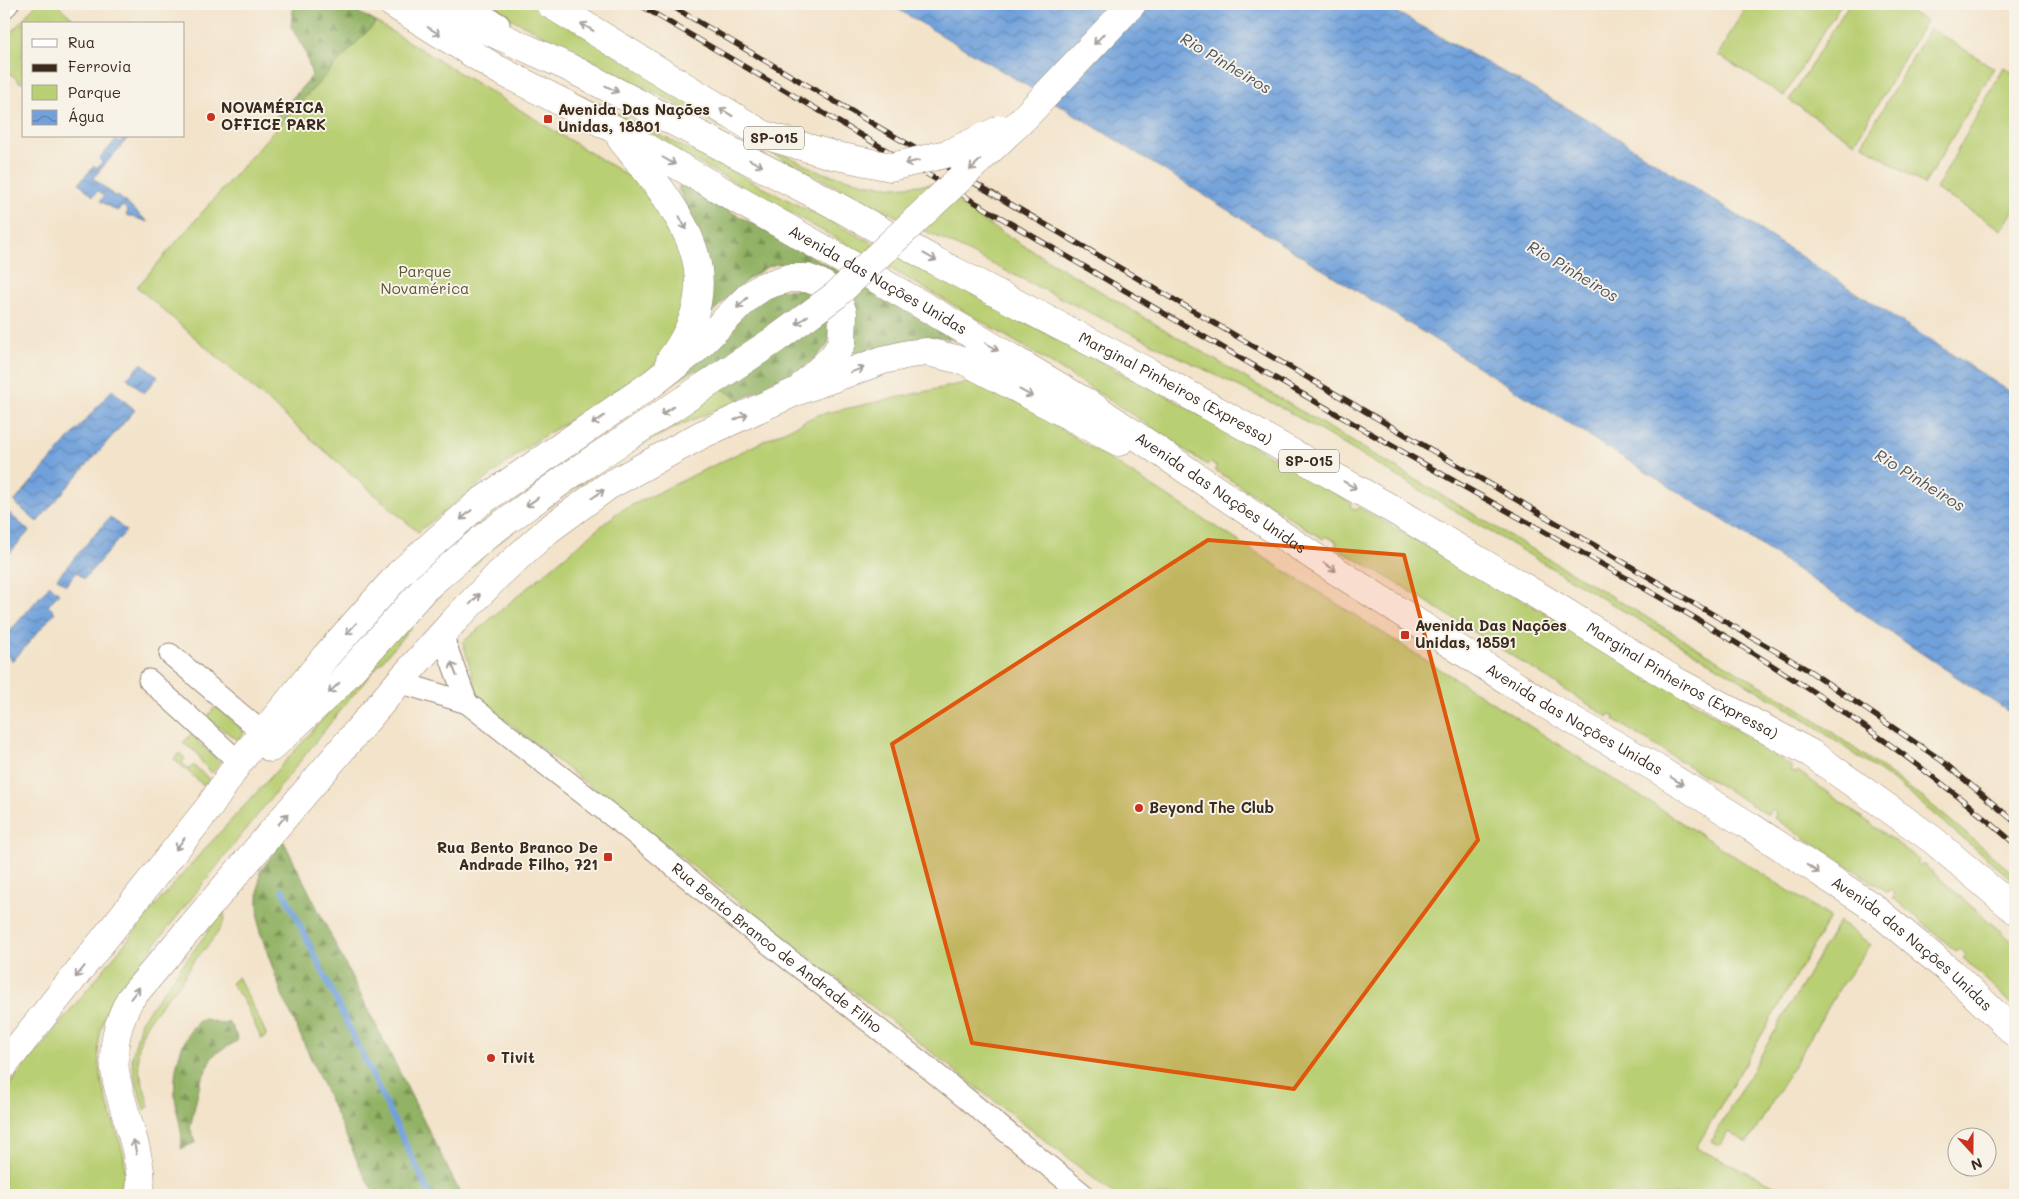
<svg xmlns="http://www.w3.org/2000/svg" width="2019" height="1199" font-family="Mali,sans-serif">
	<defs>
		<pattern id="forest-firs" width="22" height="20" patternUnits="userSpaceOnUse" patternTransform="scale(1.25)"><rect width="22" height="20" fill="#92b265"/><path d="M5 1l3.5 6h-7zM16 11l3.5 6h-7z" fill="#789153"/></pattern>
		<pattern id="water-waves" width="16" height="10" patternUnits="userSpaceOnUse" patternTransform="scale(1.25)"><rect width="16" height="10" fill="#71a1db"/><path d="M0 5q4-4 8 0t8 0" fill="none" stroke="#5e83b1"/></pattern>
	</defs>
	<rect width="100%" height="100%" fill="#f7f3e8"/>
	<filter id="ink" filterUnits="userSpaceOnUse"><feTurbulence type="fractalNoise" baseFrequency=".02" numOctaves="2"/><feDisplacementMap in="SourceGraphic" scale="10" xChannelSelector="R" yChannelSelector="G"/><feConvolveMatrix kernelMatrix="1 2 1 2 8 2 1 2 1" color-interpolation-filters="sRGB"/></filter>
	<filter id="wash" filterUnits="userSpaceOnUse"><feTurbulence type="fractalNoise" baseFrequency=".0096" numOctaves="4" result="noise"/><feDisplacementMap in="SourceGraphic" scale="20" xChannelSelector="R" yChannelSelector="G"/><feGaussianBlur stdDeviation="1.12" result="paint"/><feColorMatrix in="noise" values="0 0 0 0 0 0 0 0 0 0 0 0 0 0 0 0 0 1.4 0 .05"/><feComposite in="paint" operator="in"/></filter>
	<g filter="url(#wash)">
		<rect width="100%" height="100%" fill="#f3e3ca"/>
		<!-- green -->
		<path fill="#b9cf73" stroke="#7a7c48" d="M36,4H57L75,21L73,24H24L22,84L4,68V41Z
			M483,4H531L777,151L823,173L870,184L895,187L932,184L986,223L1800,709L1927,801L2015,875V882L1899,785L1797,714L1284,409L821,179Z
			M1747,4H1841L1784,96L1718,55Z
			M1849,4H1897L1926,21L1855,143L1789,100Z
			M376,22L638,182L676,236L682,252L687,292L672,340L657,362L635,381L534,442L418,532L137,287L276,128Z
			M1930,28L1994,68L1924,185L1862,144Z
			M2004,67L2015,74V208L2002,230L1936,189Z
			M575,92L948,281L947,283L957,288L958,286L1132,379L1134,377L1352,503L1350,507L1356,510L1358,507L1501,588L1500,590L1505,594L1507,591L1650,673L1645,679L1651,683L1655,676L1792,767L1790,770L1795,773L1798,771L1909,852L1919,859L1916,863L1919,865L1922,863L2015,944V1007L1963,958L1966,955L1960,949L1957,952L1892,897L1895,894L1890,889L1888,892L1774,818L1776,813L1771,810L1768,815L1614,720L1615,717L1610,714L1608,717L1407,589L1335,547L1337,542L1326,536L1323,539L1215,470L1217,467L1210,462L1207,465C1007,326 785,210 570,94Z
			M983,379L1830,917L1696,1148L1795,1195H1115L479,700L463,642L618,512L817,415Z
			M722,387L739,400L669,430L611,462L503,539L432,603L347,702L114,996C81,1053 108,1099 124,1156L125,1171L119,1195H4V1092L161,899L201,853L301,744L427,599L499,536Z
			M216,706L243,730L244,733L238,740L206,718Z
			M195,730L202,735L197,741L221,763L212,773L203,764L197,753L183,743Z
			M179,753L185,758L182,763L189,769L193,765L209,779L204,786L174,759Z
			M223,911L225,918C219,935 206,947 194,961C188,968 185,976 180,983C160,1007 138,1024 138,1058C138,1075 146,1090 149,1107L144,1110L134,1074L132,1058L141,1021Z
			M1839,921L1871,945L1842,984L1748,1143L1728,1132L1719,1146L1711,1141Z
			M238,977L264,1029L266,1035L264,1038H261L245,1003L231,983Z"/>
		<!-- forest -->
		<path fill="url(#forest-firs)" stroke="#666e42" d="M294,4H343L376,22L278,126L272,121L312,76L305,50L291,27Z
			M681,184L827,265L957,341C944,335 922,337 909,340C892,343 873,360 855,354L799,265L776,264L765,268L747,280L706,318L687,207L678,188Z
			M770,289L812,290L831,320L828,345L802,371L739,400L695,370L656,393Z
			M283,840L461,1195H375L361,1169L283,997L259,929L258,899L260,872Z
			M206,1019L223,1024L228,1021L237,1037V1041L216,1053L211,1059L200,1083L190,1128L196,1142L181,1149C183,1135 180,1125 177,1111C172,1084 175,1057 189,1033C194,1026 197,1020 206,1019Z"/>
		<!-- water -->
		<path fill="url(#water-waves)" stroke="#56667c" d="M889,4H1382L1599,126L2015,395V716L1723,520L1068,110Z
			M125,136H130L93,178L115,196L117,195L148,222L126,215L128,211L123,206L117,211L100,201L104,196L98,191L93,196L79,183L94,166L97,168L102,162L99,159L116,140L120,142Z
			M142,363L158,377L144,393L127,378Z
			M112,390L135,410L37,522L14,502Z
			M6,510L29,531L4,560V513Z
			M110,517L126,531L84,579L77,572L66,585L57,578Z
			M50,585L59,593L48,606L55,612L13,661L4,653V638Z"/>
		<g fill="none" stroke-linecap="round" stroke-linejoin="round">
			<!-- stream -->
			<path stroke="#71a1db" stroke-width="6" d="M283,890L430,1195"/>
		</g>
	</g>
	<g filter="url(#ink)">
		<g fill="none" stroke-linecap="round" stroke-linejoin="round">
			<!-- minor casing -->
			<g stroke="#978674" stroke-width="23">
				<g id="minor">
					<path d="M465,4L499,24"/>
					<path d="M4,8L8,4"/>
					<path d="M442,635L467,703"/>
					<path d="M170,654L264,734"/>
					<path d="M149,680L239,762"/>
					<path id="s1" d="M399,682L467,703L631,831L746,926L925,1065L1084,1195"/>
				</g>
			</g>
			<!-- highway casing -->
			<g stroke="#978674" stroke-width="29">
				<g id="highway">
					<path id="s2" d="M393,4L497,69L612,128L929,309L1097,409L1313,556L1543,703L1654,767L1751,827L1870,905L1951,972L2015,1033"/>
					<path id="s3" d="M429,4L568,67L824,199L935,261L1150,373L1392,509L1552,604L1674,680L1812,754L1933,840L2015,910"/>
					<path d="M1023,119L1132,4"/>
					<path d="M621,139C676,208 736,272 670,360"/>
					<path d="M271,748L338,685L425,588"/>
					<path d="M4,1065L210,806L239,762L326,656L400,573L479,503L653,383L695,350L749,296L764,286L789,278H807L820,283L831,290L838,300L843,313L842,343L833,357L804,384"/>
					<path d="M139,1195C143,1181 139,1164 136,1150C122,1091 98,1059 130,999L399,682L454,621L499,574L548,530L608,486L701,435L795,392L883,360L909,354L927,352L965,361L1119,442"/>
				</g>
			</g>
			<!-- minor -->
			<use href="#minor" stroke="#fff" stroke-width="21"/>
			<!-- highway -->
			<use href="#highway" stroke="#fff" stroke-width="28"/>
			<!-- rail casing -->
			<g stroke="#3b2a1e" stroke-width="5.5">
				<path id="rail" d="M638,4C894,154 1150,307 1408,455C1617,574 1833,684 2015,844
					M668,4L1808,670L1941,760L2015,822"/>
			</g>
			<!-- rail -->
			<use href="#rail" stroke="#f7f3e8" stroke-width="4" stroke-dasharray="11" stroke-linecap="butt"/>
			<!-- highway-bridge casing -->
			<g stroke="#978674" stroke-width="29" stroke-linecap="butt">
				<path id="highway-bridge" d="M550,4L764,135L832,155L891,167L950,153L1001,129
					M425,588L487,535L573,473L776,339L836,295L1023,119"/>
			</g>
			<!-- highway-bridge -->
			<use href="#highway-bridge" stroke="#fff" stroke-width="28"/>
		</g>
		<!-- one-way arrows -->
		<defs><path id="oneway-shaft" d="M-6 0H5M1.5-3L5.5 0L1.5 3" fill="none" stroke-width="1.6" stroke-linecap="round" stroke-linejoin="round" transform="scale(1.25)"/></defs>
		<g stroke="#a79f9a">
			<use href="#oneway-shaft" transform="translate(587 27) rotate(-149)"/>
			<use href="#oneway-shaft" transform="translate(434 31) rotate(32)"/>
			<use href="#oneway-shaft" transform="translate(1099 39) rotate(134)"/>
			<use href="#oneway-shaft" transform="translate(612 89) rotate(27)"/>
			<use href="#oneway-shaft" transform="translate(726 112) rotate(-149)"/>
			<use href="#oneway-shaft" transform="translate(669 161) rotate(30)"/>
			<use href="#oneway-shaft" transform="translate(912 162) rotate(167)"/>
			<use href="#oneway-shaft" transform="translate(756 163) rotate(27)"/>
			<use href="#oneway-shaft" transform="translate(975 165) rotate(136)"/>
			<use href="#oneway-shaft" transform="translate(683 223) rotate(62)"/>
			<use href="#oneway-shaft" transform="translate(930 257) rotate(29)"/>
			<use href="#oneway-shaft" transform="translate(742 303) rotate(135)"/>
			<use href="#oneway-shaft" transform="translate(802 320) rotate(143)"/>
			<use href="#oneway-shaft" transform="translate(992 347) rotate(31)"/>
			<use href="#oneway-shaft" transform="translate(857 370) rotate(-20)"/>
			<use href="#oneway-shaft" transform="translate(1026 393) rotate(29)"/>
			<use href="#oneway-shaft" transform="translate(667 411) rotate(147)"/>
			<use href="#oneway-shaft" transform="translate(741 417) rotate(-24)"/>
			<use href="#oneway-shaft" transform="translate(598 420) rotate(145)"/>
			<use href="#oneway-shaft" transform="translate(1350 485) rotate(29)"/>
			<use href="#oneway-shaft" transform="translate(598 494) rotate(-35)"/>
			<use href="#oneway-shaft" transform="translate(532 502) rotate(144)"/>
			<use href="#oneway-shaft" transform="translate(466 515) rotate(139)"/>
			<use href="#oneway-shaft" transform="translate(1330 567) rotate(33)"/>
			<use href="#oneway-shaft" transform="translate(475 599) rotate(-46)"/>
			<use href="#oneway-shaft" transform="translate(351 629) rotate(131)"/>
			<use href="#oneway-shaft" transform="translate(454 669) rotate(-111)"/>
			<use href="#oneway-shaft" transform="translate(334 688) rotate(136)"/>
			<use href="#oneway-shaft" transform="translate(1677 781) rotate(32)"/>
			<use href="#oneway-shaft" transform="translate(283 819) rotate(-50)"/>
			<use href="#oneway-shaft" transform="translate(180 844) rotate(128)"/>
			<use href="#oneway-shaft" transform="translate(1813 869) rotate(33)"/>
			<use href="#oneway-shaft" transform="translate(80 972) rotate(129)"/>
			<use href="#oneway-shaft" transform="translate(135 993) rotate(-52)"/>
			<use href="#oneway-shaft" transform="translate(135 1147) rotate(-102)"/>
		</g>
	</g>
	<!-- marked area -->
	<path fill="#df570d" fill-opacity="0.2" stroke="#df570d" stroke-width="4" stroke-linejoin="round" d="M1208,540L1404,555L1478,840L1294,1089L972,1043L892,744Z"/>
	<!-- markers -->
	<g fill="#c8321e" stroke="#f7f3e8" stroke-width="2">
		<circle cx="211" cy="117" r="5"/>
		<rect x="543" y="114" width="10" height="10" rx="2.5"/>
		<rect x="1400" y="630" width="10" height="10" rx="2.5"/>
		<circle cx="1139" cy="808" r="5"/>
		<rect x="603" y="852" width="10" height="10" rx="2.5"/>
		<circle cx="491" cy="1058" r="5"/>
	</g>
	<g text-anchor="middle" stroke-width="4" stroke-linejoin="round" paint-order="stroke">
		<!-- shield labels -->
		<g fill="#f7f3e8" stroke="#73665b" stroke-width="1">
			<rect x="744" y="126.5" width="60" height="23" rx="4"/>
			<rect x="1279" y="449.5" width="60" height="23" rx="4"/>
		</g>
		<g font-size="14" font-weight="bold" fill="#3b2a1e">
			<text x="774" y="143">SP-015</text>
			<text x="1309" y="466">SP-015</text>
		</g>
		<!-- poi labels -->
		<g font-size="15" font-weight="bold" fill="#3b2a1e" stroke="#f7f3e8" text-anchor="start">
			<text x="221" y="113">NOVAMÉRICA<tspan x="221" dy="17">OFFICE PARK</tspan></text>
			<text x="558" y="115">Avenida Das Nações<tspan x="558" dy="17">Unidas, 18801</tspan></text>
			<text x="1415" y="631">Avenida Das Nações<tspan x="1415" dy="17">Unidas, 18591</tspan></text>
			<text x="1149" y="813">Beyond The Club</text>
			<text x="598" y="853" text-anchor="end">Rua Bento Branco De<tspan x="598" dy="17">Andrade Filho, 721</tspan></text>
			<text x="501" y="1063">Tivit</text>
		</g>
		<!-- park labels -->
		<g font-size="15" fill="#5a5333" stroke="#f7f3e8">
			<text x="425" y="277">Parque<tspan x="425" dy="17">Novamérica</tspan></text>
		</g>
		<!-- street labels -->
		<g font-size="15" fill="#3b2a1e" stroke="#f7f3e8">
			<text dy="5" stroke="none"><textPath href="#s2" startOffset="558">Avenida das Nações Unidas</textPath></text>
			<text dy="5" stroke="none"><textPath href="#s3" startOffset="840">Marginal Pinheiros (Expressa)</textPath></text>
			<text dy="5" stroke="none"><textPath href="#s2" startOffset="962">Avenida das Nações Unidas</textPath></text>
			<text dy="5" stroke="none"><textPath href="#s3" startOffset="1425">Marginal Pinheiros (Expressa)</textPath></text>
			<text dy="5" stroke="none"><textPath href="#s2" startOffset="1382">Avenida das Nações Unidas</textPath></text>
			<text dy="5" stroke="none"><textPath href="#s2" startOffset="1788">Avenida das Nações Unidas</textPath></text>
			<text dy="5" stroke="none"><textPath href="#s1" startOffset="466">Rua Bento Branco de Andrade Filho</textPath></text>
		</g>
		<!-- water labels -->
		<g font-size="16" font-style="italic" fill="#4e5460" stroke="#f7f3e8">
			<text transform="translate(1226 63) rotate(31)" y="6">Rio Pinheiros</text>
			<text transform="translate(1573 271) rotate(31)" y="6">Rio Pinheiros</text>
			<text transform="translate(1920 480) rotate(32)" y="6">Rio Pinheiros</text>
		</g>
	</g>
	<!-- margin -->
	<rect width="2019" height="1199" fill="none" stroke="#f7f3e8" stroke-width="20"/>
	<!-- legend -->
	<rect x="22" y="22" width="162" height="115" fill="#f7f3e8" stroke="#aca397"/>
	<rect x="32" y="39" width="25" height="8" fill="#ffffff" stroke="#aca397"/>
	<text x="68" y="48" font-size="15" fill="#3b2a1e">Rua</text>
	<rect x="32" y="64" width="25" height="8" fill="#3b2a1e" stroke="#aca397"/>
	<text x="68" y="72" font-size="15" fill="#3b2a1e">Ferrovia</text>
	<rect x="32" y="85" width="25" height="15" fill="#b9cf73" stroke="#aca397"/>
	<text x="68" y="98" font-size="15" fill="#3b2a1e">Parque</text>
	<rect x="32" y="110" width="25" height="15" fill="url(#water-waves)" stroke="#aca397"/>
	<text x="68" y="122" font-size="15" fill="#3b2a1e">Água</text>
	<!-- north arrow -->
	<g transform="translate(1972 1152) rotate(159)"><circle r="24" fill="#f7f3e8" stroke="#aca397"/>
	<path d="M0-4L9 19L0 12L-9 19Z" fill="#c8321e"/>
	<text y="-8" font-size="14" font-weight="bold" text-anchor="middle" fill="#3b2a1e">N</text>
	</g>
</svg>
